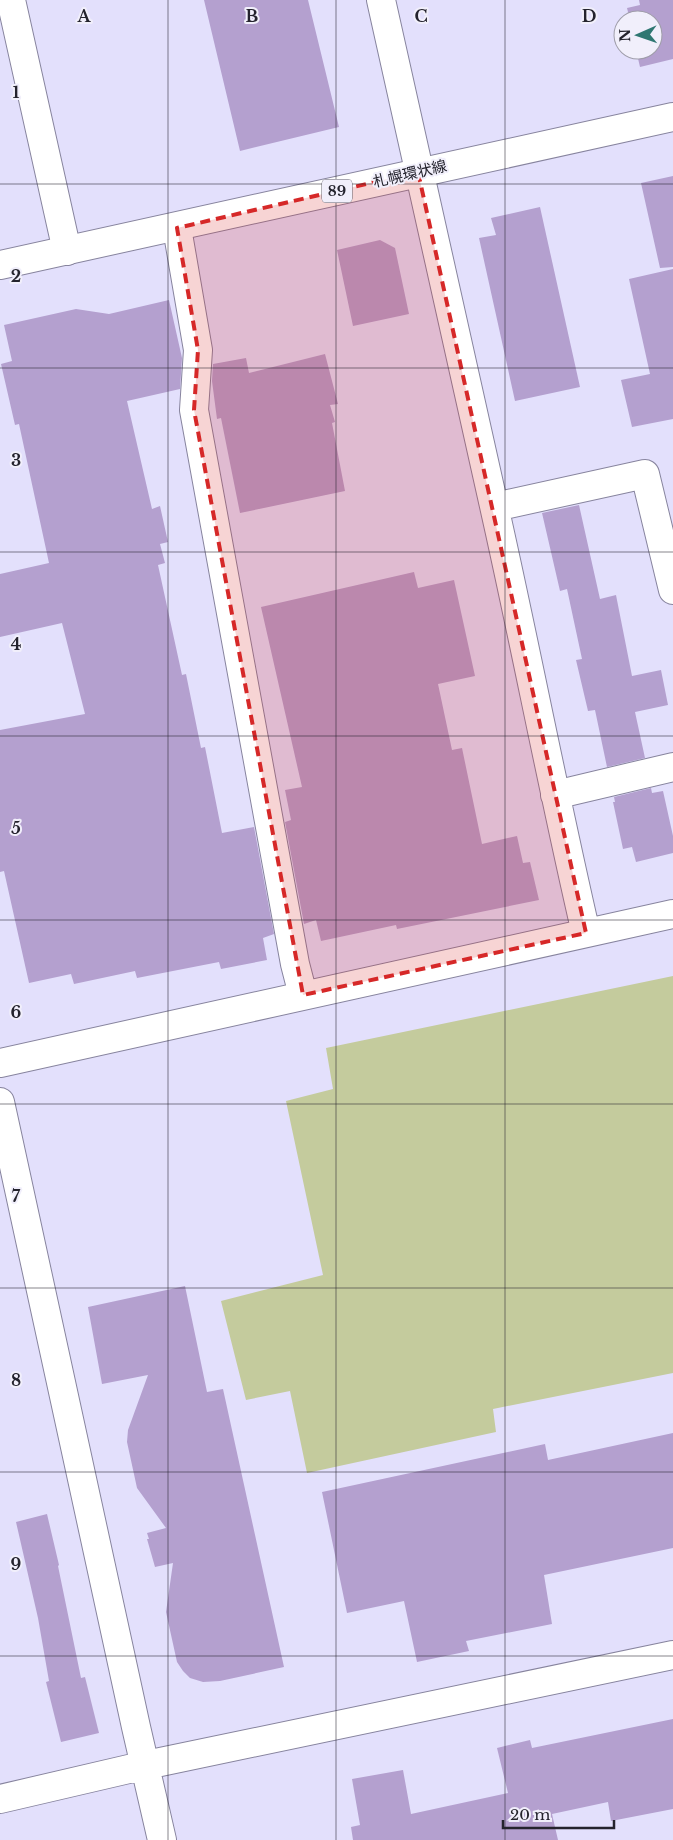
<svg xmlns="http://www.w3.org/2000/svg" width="673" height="1840" font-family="'Libre Baskerville','Noto Sans JP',serif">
	<rect width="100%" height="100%" fill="#e3e0fc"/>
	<!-- green -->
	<path fill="#c4cb9d" d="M673,976V1373L493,1409L496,1432L307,1473L290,1391L246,1400L221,1301L323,1275L286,1101L333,1089L326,1048Z"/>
	<!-- building -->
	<path fill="#b4a0cf" d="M204,0H308L339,127L240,151Z
		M639,0H673V59L640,67L636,50H653V20H630L627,8L640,5Z
		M673,176V267L660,268L641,183Z
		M540,207L580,387L515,401L479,238L496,235L491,218Z
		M380,240L395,248L409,314L353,326L337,250Z
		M673,269V419L632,427L621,380L650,374L629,279Z
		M169,300L182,358L180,389L127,401L152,509L160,506L168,542L160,544L165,563L158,565L182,675L186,674L201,748L205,747L222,833L254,827L274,934L263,938L267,960L221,969L219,962L137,978L135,971L74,984L71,974L29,983L4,871L0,872V730L85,714L62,623L0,637V574L49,563L19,424L15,425L1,364L12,361L4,325L76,309L109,314Z
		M325,354L338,404L330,405L335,422L332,423L345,491L240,513L221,418L217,419L212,381L213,364L246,358L249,373Z
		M579,505L600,599L616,595L632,676L661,670L668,705L635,712L645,758L607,767L595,710L588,711L576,660L582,659L567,589L560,591L542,513Z
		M414,572L418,588L454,580L475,676L438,684L452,750L462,748L482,844L517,836L523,863L530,862L539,900L397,929L396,925L321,941L316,920L304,924L285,822L291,820L285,790L302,787L261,607Z
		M651,788L652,793L663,791L673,836V853L636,862L632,847L623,849L613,802H615L614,797Z
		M185,1286L207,1392L223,1389L284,1667L220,1681L203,1682L190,1678L183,1671L177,1662L166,1612L173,1563L155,1567L147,1539H149L147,1533L166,1528L137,1488L127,1442L128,1430L148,1375L102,1384L88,1307Z
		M673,1433V1548L544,1575L552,1624L466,1641L469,1651L417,1662L404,1601L347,1613L322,1492L545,1444L548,1460Z
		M47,1514L59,1565L58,1566L81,1678L85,1677L99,1733L61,1742L46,1682L49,1681L38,1618L16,1522Z
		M673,1719V1809L611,1821L608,1802L552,1814L558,1840H353L351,1827L360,1825L352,1779L403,1770L411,1814L508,1793L497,1748L530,1740L532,1748Z"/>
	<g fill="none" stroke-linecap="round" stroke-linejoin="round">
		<!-- minor casing -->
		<g stroke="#87849e" stroke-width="30">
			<path id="minor" d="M11,0L67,251
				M381,0C418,169 457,337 494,506C526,648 553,791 586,933
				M177,228L198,350L194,410L295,964L303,995
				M495,507L645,474L673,590
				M555,795L673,767
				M0,1063L673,914
				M0,1102L136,1727L162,1840
				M0,1799L146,1765L673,1655"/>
		</g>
		<!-- primary casing -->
		<g stroke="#87849e" stroke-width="30">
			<path id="primary" d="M0,265L673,117"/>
		</g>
		<!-- minor -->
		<use href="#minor" stroke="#fff" stroke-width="28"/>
		<!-- primary -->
		<use href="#primary" stroke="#fff" stroke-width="28"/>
	</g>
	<!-- marked area -->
	<path fill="#d62828" fill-opacity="0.2" stroke="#d62828" stroke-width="4" stroke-dasharray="10 6" stroke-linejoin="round" d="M418,172L586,933L303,995L194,410L198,350L177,228Z"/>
	<!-- grid -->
	<path fill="none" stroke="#24232d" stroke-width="1" stroke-opacity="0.55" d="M168,0V1840M336,0V1840M505,0V1840M0,184H673M0,368H673M0,552H673M0,736H673M0,920H673M0,1104H673M0,1288H673M0,1472H673M0,1656H673"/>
	<g text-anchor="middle" stroke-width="4" stroke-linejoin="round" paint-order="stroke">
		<!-- shield labels -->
		<rect fill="#f1effb" stroke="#62606b" stroke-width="1" x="322" y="179.5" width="30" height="23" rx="4"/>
		<g font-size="14" font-weight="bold" fill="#24232d">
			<text x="337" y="196">89</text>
		</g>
		<!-- street labels -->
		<g font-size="15" fill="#24232d" stroke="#f1effb">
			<text transform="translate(410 174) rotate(-13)" y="5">札幌環状線</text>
		</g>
	</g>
	<g font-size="16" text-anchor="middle" font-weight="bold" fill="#24232d" stroke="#f1effb" stroke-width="4" stroke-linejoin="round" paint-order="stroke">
		<text x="84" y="22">A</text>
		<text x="252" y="22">B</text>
		<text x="421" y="22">C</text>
		<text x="589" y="22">D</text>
		<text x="16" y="98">1</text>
		<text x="16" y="282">2</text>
		<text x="16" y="466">3</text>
		<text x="16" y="650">4</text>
		<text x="16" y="834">5</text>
		<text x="16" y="1018">6</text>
		<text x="16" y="1202">7</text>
		<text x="16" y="1386">8</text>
		<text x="16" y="1570">9</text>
	</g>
	<!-- north arrow -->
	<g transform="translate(638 35) rotate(268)"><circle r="24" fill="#f1effb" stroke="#9f9da9"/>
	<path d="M0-4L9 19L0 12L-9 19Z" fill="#2f7772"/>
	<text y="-8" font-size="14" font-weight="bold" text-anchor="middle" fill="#24232d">N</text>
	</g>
	<!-- scale -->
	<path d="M503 1820v8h111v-8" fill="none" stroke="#24232d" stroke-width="2.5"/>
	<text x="510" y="1820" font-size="15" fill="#24232d" stroke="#f1effb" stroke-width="4" paint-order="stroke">20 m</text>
</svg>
